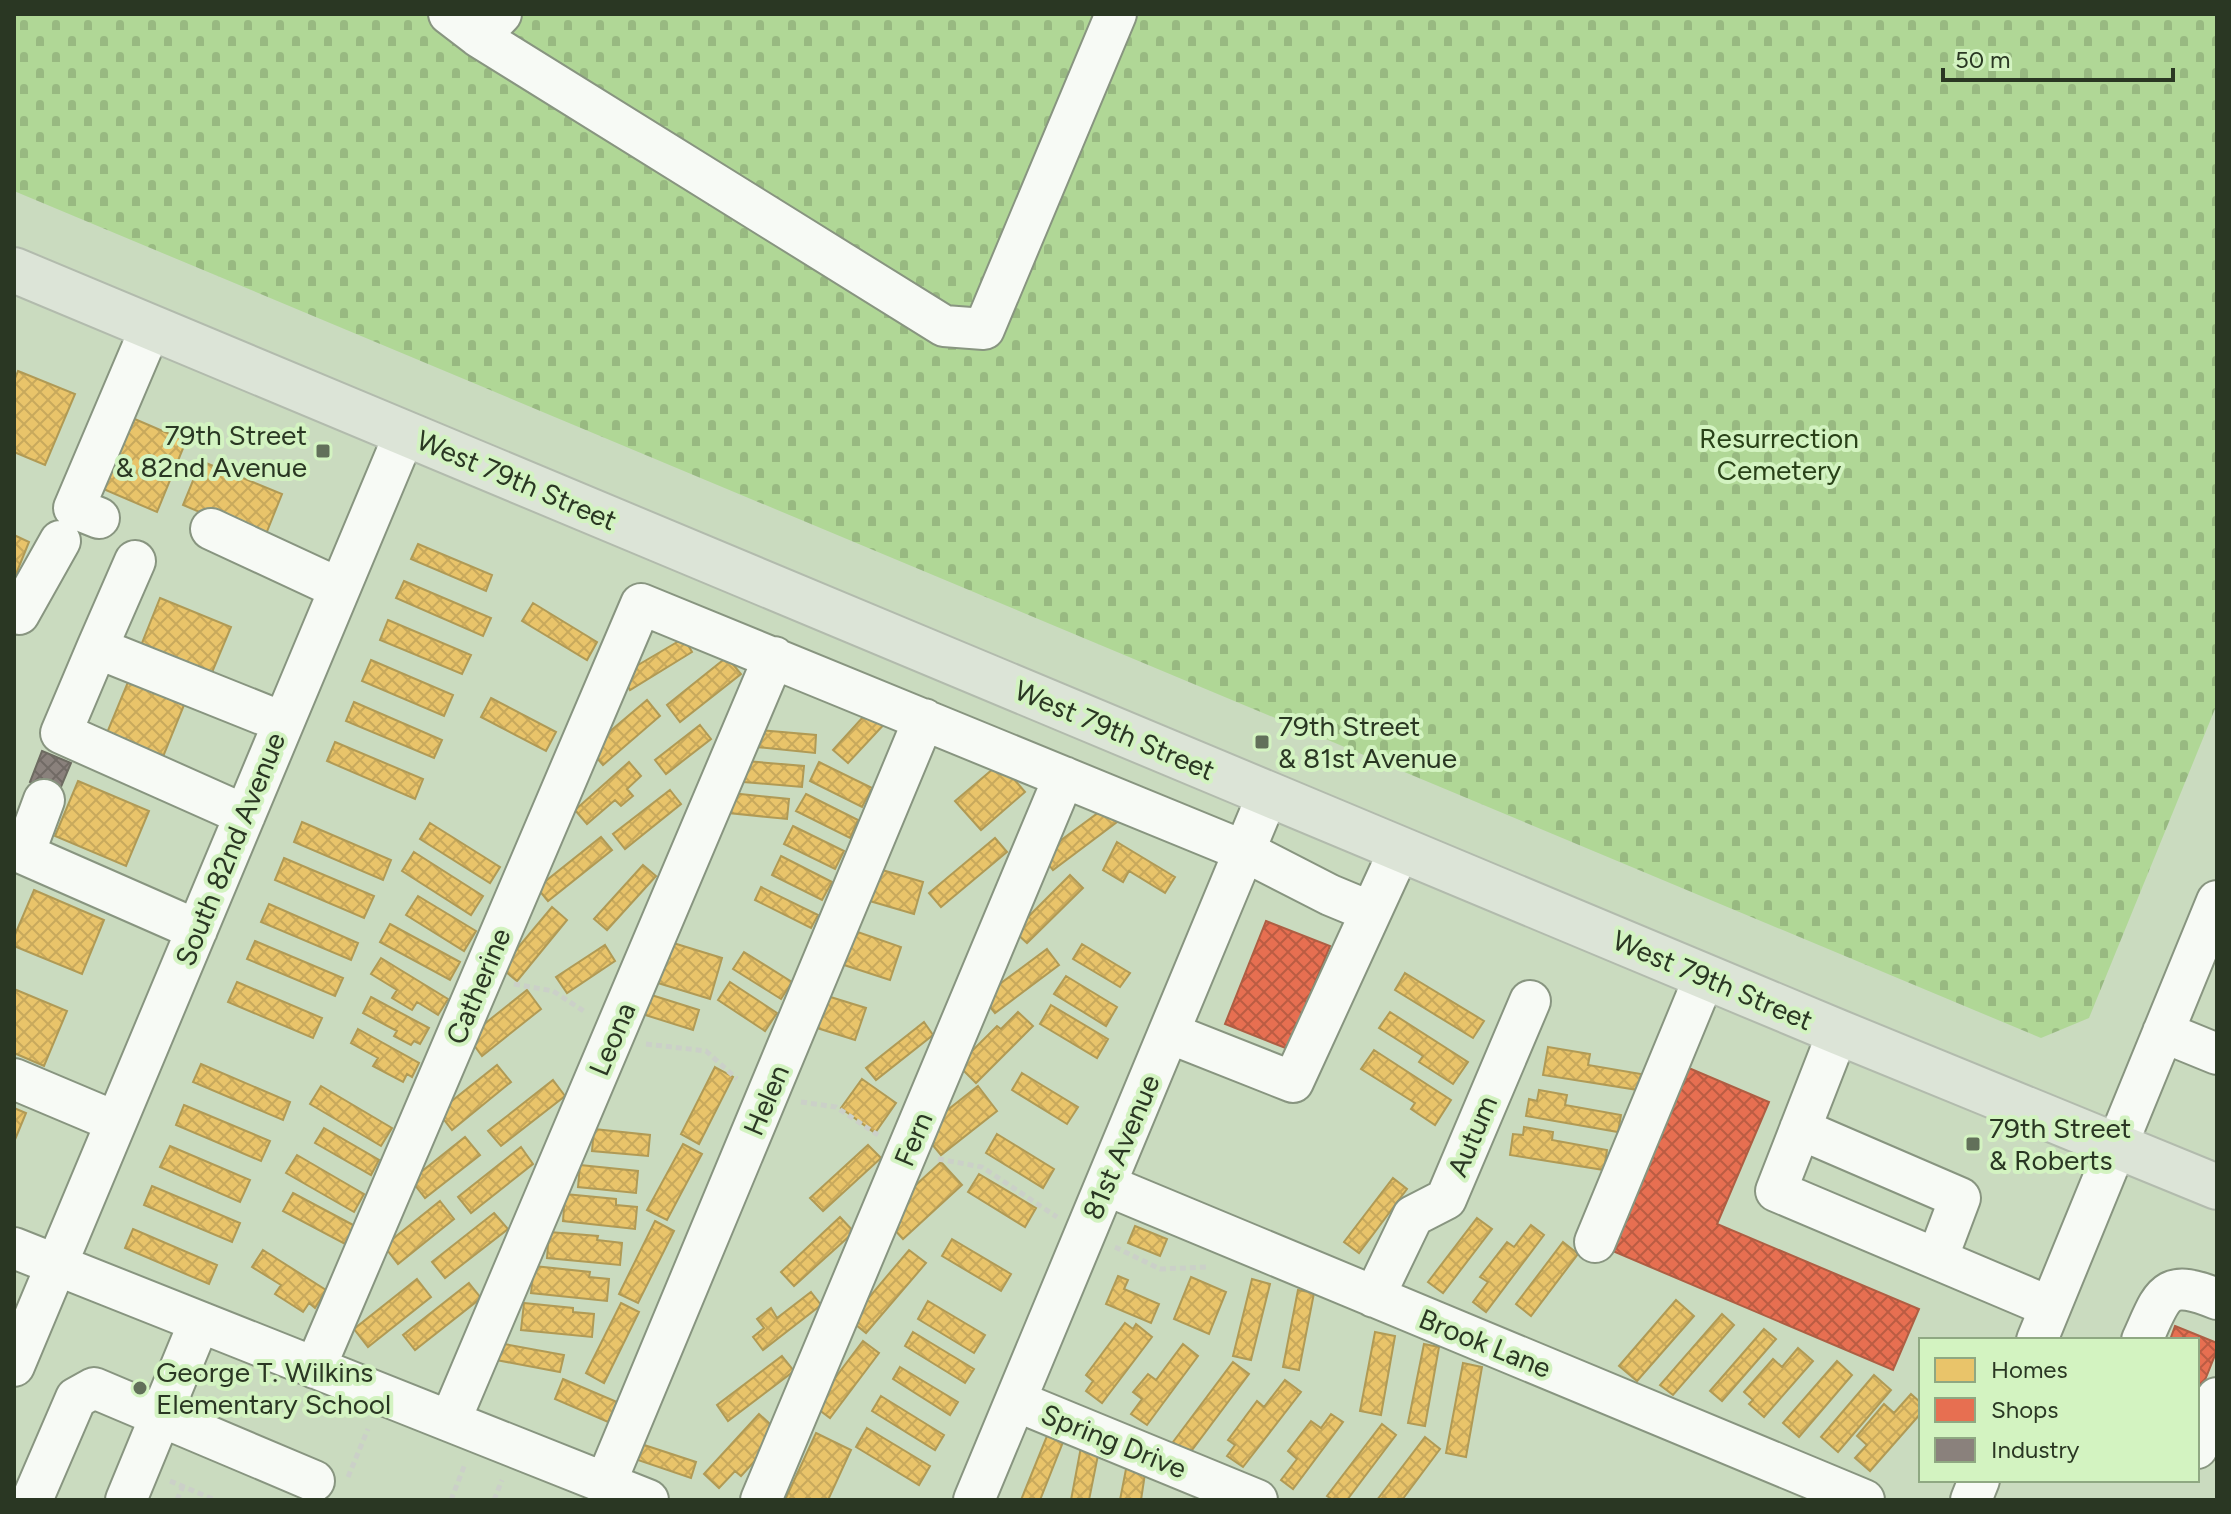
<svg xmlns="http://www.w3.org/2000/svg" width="2231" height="1514" font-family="Figtree,sans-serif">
	<defs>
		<pattern id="cemetery-stones" width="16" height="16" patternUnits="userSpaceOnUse" patternTransform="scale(2)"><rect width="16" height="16" fill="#b0d796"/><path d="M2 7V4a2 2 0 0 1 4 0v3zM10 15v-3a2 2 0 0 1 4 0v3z" fill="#98b981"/></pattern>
		<pattern id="homes-cross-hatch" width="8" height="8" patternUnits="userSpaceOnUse" patternTransform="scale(2)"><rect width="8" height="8" fill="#e9c46a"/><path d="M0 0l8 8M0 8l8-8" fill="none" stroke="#c8a95c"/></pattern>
		<pattern id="shops-cross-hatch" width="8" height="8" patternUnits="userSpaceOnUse" patternTransform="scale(2)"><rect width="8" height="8" fill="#e76f51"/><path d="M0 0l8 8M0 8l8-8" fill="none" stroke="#bb5c43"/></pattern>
		<pattern id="industry-cross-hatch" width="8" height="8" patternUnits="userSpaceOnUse" patternTransform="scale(2)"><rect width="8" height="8" fill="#8a817c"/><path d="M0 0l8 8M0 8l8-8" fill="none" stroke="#716a65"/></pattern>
	</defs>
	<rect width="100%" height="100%" fill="#cadbbf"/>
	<!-- cemetery -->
	<path fill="url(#cemetery-stones)" d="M14,14H2217V704L2089,1018L2041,1038L14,191Z"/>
	<!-- homes -->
	<path fill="url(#homes-cross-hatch)" stroke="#b09a55" stroke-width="2" d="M18,371L75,394L45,465L14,452V381Z
		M130,417L186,441L157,512L101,488Z
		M201,461L282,494L264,539L183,505Z
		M14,535L29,542L14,579Z
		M418,544L492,575L486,591L411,559Z
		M404,581L491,618L483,636L396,598Z
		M160,598L231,627L208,682L138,653Z
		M533,603L597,642L587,660L522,621Z
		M388,620L471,655L462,674L380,640Z
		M684,638L692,652L630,690L621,675Z
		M727,657L741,674L680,722L667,705Z
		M371,660L453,695L444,716L362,681Z
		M128,682L184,705L158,769L102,745Z
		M491,698L556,732L546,751L481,717Z
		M647,700L660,716L603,765L589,749Z
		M354,702L442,740L434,758L346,721Z
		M874,705L889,719L848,763L833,750Z
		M700,725L711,739L666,774L655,760Z
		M759,730L816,735L815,753L757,747Z
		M335,742L423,779L415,799L327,761Z
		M746,761L804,766L802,787L744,782Z
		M629,762L641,776L627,789L633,796L621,806L615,800L587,824L575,810Z
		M819,762L872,788L862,807L810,781Z
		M1000,763L1025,792L981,830L955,801Z
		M78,781L149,811L126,866L55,836Z
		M670,790L681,804L625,849L613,834Z
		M731,793L789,799L787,819L729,813Z
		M806,794L858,820L850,838L796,811Z
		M1106,807L1117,822L1053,870L1041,855Z
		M302,822L391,860L383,880L294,842Z
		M430,823L500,867L490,883L420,839Z
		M793,826L844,851L835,869L784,844Z
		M601,837L612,850L548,901L537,888Z
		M995,838L1007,852L941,907L929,893Z
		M1117,842L1175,877L1165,893L1129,871L1123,882L1103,870Z
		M414,852L483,896L471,915L402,871Z
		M781,856L832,882L822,900L772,875Z
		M284,858L374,896L364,918L275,880Z
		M643,865L656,876L607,930L594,919Z
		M872,867L923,882L914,914L863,899Z
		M1070,875L1083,888L1027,943L1014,931Z
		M761,887L818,915L811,928L755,900Z
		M34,890L104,920L82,974L14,946V937Z
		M418,896L476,931L464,951L406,915Z
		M269,904L358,943L351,960L261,922Z
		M552,907L567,920L517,981L501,968Z
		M390,924L460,962L450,980L380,942Z
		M849,929L901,947L890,980L838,963Z
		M255,941L343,978L335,996L247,959Z
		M670,942L722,958L710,999L658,983Z
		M1082,944L1130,973L1120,987L1073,959Z
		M605,945L615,961L567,993L556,977Z
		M1047,949L1059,965L995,1013L982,997Z
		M744,952L792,982L781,999L733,969Z
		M381,958L448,999L438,1015L417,1002L412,1010L392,998L397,990L371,974Z
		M1405,973L1484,1021L1473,1038L1395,990Z
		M1066,976L1117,1007L1106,1026L1054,994Z
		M237,982L322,1018L313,1038L228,1002Z
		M730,982L777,1013L765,1031L718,1000Z
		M14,989L67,1011L44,1066L14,1053Z
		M527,990L541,1009L482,1056L468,1037Z
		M645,993L699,1010L693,1030L639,1013Z
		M824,995L866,1008L855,1040L814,1027Z
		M371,997L429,1028L420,1044L414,1041L411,1045L394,1036L397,1031L363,1013Z
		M1051,1005L1108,1039L1097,1058L1040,1024Z
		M1018,1012L1033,1026L976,1083L958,1065L997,1026L1001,1029Z
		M1390,1012L1468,1062L1453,1084L1419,1062L1423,1056L1379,1028Z
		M924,1022L933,1035L876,1080L866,1068Z
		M358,1029L419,1063L412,1077L407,1074L403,1082L373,1066L378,1058L351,1043Z
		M1548,1047L1590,1054L1588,1065L1641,1074L1638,1090L1543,1075Z
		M1374,1050L1451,1100L1435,1125L1411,1109L1415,1103L1361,1069Z
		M201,1064L290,1102L283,1120L193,1082Z
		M497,1065L511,1082L452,1130L438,1112Z
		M715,1067L733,1077L699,1144L681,1134Z
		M1022,1073L1078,1107L1067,1124L1012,1090Z
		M862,1079L896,1103L875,1133L841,1108Z
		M553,1080L565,1096L501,1146L488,1131Z
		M321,1086L392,1128L381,1146L310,1104Z
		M978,1086L997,1111L941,1155L921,1131Z
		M1539,1090L1567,1095L1565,1105L1621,1115L1618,1132L1526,1116L1529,1099L1537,1101Z
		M184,1105L270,1141L261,1161L176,1125Z
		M14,1108L26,1113L14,1142Z
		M1524,1127L1553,1132L1552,1140L1607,1150L1604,1170L1510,1155L1513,1134L1523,1135Z
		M324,1128L379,1160L371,1175L315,1143Z
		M594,1129L650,1135L648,1156L592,1151Z
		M997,1134L1054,1169L1043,1188L986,1153Z
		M465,1137L480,1155L425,1198L411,1180Z
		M683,1144L702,1154L667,1220L647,1210Z
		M868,1145L881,1158L823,1211L810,1198Z
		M170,1146L250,1180L240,1202L160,1167Z
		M521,1147L533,1164L471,1213L458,1197Z
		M297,1155L364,1194L354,1212L286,1173Z
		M941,1162L962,1185L903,1239L882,1216Z
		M580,1165L638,1171L636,1193L578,1187Z
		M979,1174L1036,1208L1025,1227L968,1192Z
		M1393,1178L1407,1189L1359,1253L1344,1242Z
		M152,1186L240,1223L232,1242L144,1205Z
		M293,1193L355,1226L345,1244L283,1211Z
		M565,1194L616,1199V1205L637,1207L635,1229L563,1221Z
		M440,1201L454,1219L398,1264L384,1246Z
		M494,1213L508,1229L445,1278L432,1262Z
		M840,1217L854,1232L794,1286L781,1272Z
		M1477,1218L1492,1229L1443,1293L1428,1282Z
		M655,1221L674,1231L638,1303L619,1294Z
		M1531,1225L1544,1235L1486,1312L1473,1302L1488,1282L1480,1277L1507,1242L1514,1247Z
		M1135,1226L1167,1239L1160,1256L1128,1243Z
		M133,1229L217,1265L209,1284L125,1248Z
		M549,1232L598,1236L597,1240L622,1243L620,1265L547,1258Z
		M952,1239L1011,1274L1001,1291L942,1256Z
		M1563,1242L1578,1254L1531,1316L1516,1304Z
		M263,1250L326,1290L315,1308L309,1303L303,1312L275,1294L281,1285L252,1267Z
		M909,1250L926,1263L866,1333L850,1320Z
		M534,1266L590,1272L589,1277L609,1279L607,1301L531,1293Z
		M1118,1276L1128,1280L1124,1289L1159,1304L1151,1323L1106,1304Z
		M1191,1277L1226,1292L1209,1334L1174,1319Z
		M417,1279L431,1297L368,1347L354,1329Z
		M1252,1279L1270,1284L1251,1360L1233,1356Z
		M469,1283L481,1298L415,1350L403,1335Z
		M1298,1290L1314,1293L1299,1370L1283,1367Z
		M811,1292L821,1305L763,1350L753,1337L764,1328L757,1319L771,1308L777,1318Z
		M1676,1300L1694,1316L1637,1381L1619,1366Z
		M928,1301L985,1335L974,1353L918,1319Z
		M524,1303L573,1308V1312L594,1314L592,1337L521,1330Z
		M621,1303L639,1312L604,1383L586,1373Z
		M1722,1314L1734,1325L1673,1395L1660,1385Z
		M1125,1323L1133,1329L1136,1324L1152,1337L1102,1403L1086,1391L1093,1381L1086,1375Z
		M1764,1329L1776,1339L1722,1401L1710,1391Z
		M913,1332L974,1369L965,1383L905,1346Z
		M1375,1332L1395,1336L1381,1415L1360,1411Z
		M863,1341L879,1353L830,1418L814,1406Z
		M499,1343L564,1355L560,1372L496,1360Z
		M1183,1344L1198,1356L1147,1425L1131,1414L1142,1399L1133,1392L1148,1374L1156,1380Z
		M1424,1344L1439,1347L1425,1426L1408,1423Z
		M1798,1348L1813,1361L1764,1417L1749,1404L1753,1400L1744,1392L1773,1359L1782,1367Z
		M782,1356L794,1371L728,1421L717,1405Z
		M1837,1361L1852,1375L1799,1437L1783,1423Z
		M1233,1362L1249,1374L1189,1454L1173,1442Z
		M1463,1363L1482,1367L1466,1457L1446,1453Z
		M900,1367L958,1402L950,1415L893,1379Z
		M1874,1375L1891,1390L1838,1452L1821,1437Z
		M563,1379L617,1402L608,1422L555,1399Z
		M1285,1380L1301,1392L1243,1467L1227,1456L1235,1445L1228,1440L1257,1401L1264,1407Z
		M1911,1394L1921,1403V1413L1870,1471L1855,1458L1867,1445L1857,1436L1884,1404L1894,1413Z
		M881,1396L944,1435L935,1450L872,1411Z
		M759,1414L780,1433L741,1476L735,1471L719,1488L704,1474Z
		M1331,1414L1343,1422L1293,1489L1281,1480L1297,1459L1288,1451L1311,1421L1321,1428Z
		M1382,1424L1396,1435L1347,1500H1333L1327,1496Z
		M867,1428L930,1466L919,1485L856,1447Z
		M1049,1431L1065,1437L1040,1500H1021Z
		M816,1433L851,1450L828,1500H785Z
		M1425,1437L1440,1449L1402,1500H1377Z
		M635,1442L696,1462L691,1478L629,1457Z
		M1081,1447L1099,1450L1089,1500H1071Z
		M1127,1464L1146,1467L1141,1500H1120Z"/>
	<!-- shops -->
	<path fill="url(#shops-cross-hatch)" stroke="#ae5e43" stroke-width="2" d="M1266,921L1330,946L1288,1049L1225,1024Z
		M1684,1066L1769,1102L1717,1224L1919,1309L1893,1370L1608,1249Z
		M2175,1326L2217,1343V1350L2197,1400V1340H2170Z"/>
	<!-- industry -->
	<path fill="url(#industry-cross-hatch)" stroke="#6d6b61" stroke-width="2" d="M42,751L71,763L58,794L30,782Z"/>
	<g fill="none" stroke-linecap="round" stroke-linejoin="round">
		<!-- minor casing -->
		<g stroke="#889580" stroke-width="44">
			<path id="minor" d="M449,14L479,37L501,14
				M479,37L944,326L984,329L1116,14
				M99,518L74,508L151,327
				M211,529L338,588
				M135,561L97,648L282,722
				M14,612L19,614L60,541
				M97,648L61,733L245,815
				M44,800L24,854L197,930
				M1838,1032L1776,1191L2050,1307
				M2163,1032L2217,1054
				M1169,1033L1293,1082L1400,849
				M14,1079L116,1122
				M1800,1129L1960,1198L1937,1259
				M1106,1185L1864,1500
				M1595,1242L1705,976
				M14,1248L648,1500
				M1374,1297L1413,1216L1446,1199L1530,1001
				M2037,1340L2217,901
				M2142,1340C2163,1294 2164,1277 2217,1299
				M14,1366L405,433
				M315,1368L641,604L1244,851L1330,895L1371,912
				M1016,1401L1257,1500
				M450,1421L774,657
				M2197,1448L2217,1398
				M606,1482L924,719
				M32,1500L76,1398L94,1388L314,1481
				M126,1500L199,1323
				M761,1500L1064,777
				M974,1500L1268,794
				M1971,1500L1979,1480"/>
		</g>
		<!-- major casing -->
		<g stroke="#b2bbad" stroke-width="48">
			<path id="major" d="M14,270L1838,1032L2217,1187"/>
		</g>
		<!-- path -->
		<path stroke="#cbd0c8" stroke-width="5" stroke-dasharray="6 4" stroke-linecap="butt" d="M514,984L553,991L585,1012
			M646,1044L706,1051L737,1079
			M801,1102L836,1107L878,1135
			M938,1159L982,1167L1057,1217
			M1115,1247L1160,1269L1208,1267
			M348,1477L368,1429
			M170,1481L215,1500
			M177,1500L183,1486
			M451,1500L465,1464
			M494,1500L502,1480"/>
		<!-- minor -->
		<use href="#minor" stroke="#f7faf5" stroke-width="40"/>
		<!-- major -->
		<use href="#major" stroke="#dce4d7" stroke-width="44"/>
	</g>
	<!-- markers -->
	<g fill="#62705a" stroke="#d3f3c1" stroke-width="3">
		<rect x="315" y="443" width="16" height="16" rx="4"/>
		<rect x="1254" y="734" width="16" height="16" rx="4"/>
		<rect x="1965" y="1136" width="16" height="16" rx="4"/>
		<circle cx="140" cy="1388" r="8"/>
	</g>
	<g text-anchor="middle" stroke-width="8" stroke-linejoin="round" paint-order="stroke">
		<!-- poi labels -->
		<g font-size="28" fill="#2a3723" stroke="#d3f3c1" text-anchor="start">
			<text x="307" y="445" text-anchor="end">79th Street<tspan x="307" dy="32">&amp; 82nd Avenue</tspan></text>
			<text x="1278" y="736">79th Street<tspan x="1278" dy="32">&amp; 81st Avenue</tspan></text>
			<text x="1989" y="1138">79th Street<tspan x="1989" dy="32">&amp; Roberts</tspan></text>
			<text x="156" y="1382">George T. Wilkins<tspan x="156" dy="32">Elementary School</tspan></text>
		</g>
		<!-- park labels -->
		<g font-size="28" fill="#294118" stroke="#d3f3c1">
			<text x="1779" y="448">Resurrection<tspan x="1779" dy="32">Cemetery</tspan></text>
		</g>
		<!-- street labels -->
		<g font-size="28" fill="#2a3723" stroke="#d3f3c1">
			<text transform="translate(517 480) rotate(23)" y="10">West 79th Street</text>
			<text transform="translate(1115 730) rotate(23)" y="10">West 79th Street</text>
			<text transform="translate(230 849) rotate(-68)" y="10">South 82nd Avenue</text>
			<text transform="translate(1713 980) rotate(23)" y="10">West 79th Street</text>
			<text transform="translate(478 986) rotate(-67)" y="10">Catherine</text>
			<text transform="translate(612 1039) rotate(-67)" y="10">Leona</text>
			<text transform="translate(766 1100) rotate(-67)" y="10">Helen</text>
			<text transform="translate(1472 1136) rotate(-67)" y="10">Autum</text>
			<text transform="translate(913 1139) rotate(-67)" y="10">Fern</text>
			<text transform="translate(1121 1147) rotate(-67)" y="10">81st Avenue</text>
			<text transform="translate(1485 1343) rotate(22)" y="10">Brook Lane</text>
			<text transform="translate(1114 1441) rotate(22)" y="10">Spring Drive</text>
		</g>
	</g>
	<!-- border -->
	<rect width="2231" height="1514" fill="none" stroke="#2a3723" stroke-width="32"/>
	<!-- legend -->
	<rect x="1919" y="1338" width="280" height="144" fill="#d3f3c1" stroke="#8fa882" stroke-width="2"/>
	<rect x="1935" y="1358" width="40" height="24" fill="#e9c46a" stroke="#8fa882" stroke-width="2"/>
	<text x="1991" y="1378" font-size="24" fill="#2a3723">Homes</text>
	<rect x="1935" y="1398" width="40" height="24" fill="#e76f51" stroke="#8fa882" stroke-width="2"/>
	<text x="1991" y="1418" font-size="24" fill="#2a3723">Shops</text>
	<rect x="1935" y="1438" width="40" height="24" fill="#8a817c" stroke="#8fa882" stroke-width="2"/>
	<text x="1991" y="1458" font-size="24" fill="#2a3723">Industry</text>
	<!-- scale -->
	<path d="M1943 68v12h230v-12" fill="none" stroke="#2a3723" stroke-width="4"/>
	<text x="1955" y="68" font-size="24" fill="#2a3723" stroke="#d3f3c1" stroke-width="6" paint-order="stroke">50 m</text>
</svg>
